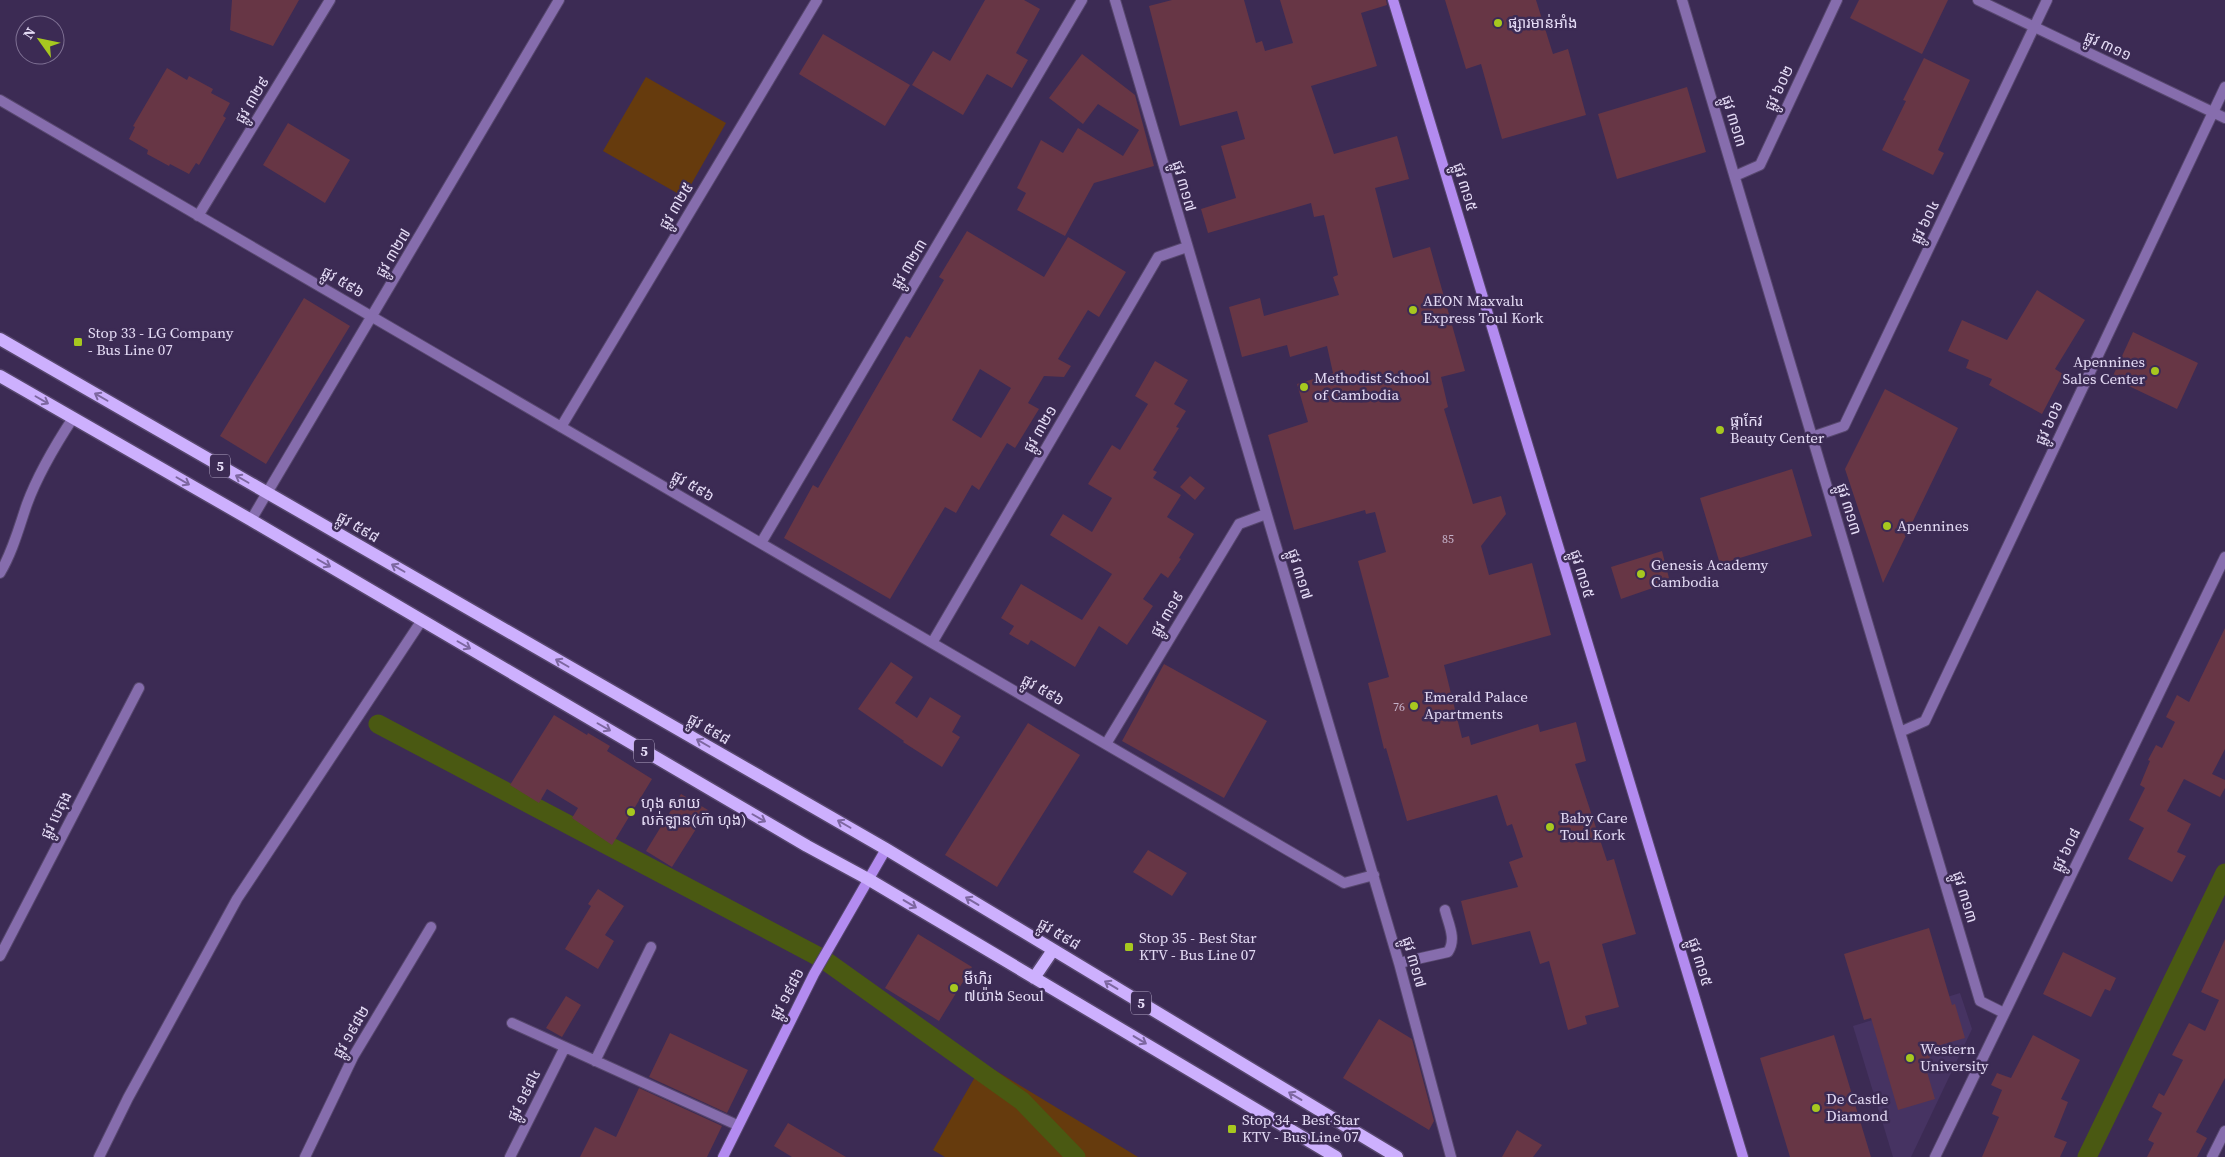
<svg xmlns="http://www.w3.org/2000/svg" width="2225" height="1157" font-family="'Source Serif 4','Noto Sans Khmer',serif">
	<rect width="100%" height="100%" fill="#3c2b54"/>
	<!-- built -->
	<path fill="#463362" d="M1960,993L1972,1029L1911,1157H1893L1853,1026Z"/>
	<!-- green -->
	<path fill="#663b0d" d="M646,77L726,123L684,197L603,151Z
		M983,1063L1138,1157H945L933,1150Z"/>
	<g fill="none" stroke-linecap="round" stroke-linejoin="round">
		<!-- canal -->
		<path stroke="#4a5912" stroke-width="19" d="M378,724L823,959L1022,1101L1076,1157
			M2087,1157L2225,873"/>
	</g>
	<!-- building -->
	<path fill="#673645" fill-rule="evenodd" d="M232,0H299L273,46L230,30Z
		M985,0H1024L1040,9L1016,53L1028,60L1012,88L987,74L963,115L912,85L933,51L950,61Z
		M1172,0H1244L1256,43L1262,41L1265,51L1293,43L1280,0H1386L1387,5L1361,13L1377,66L1311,86L1334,154L1397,136L1409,179L1375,188L1393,258L1430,247L1465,371L1441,377L1448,407L1444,409L1473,504L1501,496L1506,514L1481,546L1489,575L1532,563L1551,635L1444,665L1462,738L1469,736L1471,745L1538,724L1540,732L1576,722L1586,761L1575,764L1607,861L1614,859L1636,934L1602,944L1619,1007L1585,1016L1587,1024L1568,1030L1549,961L1540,964L1530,931L1472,945L1461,901L1518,887L1509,862L1523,857L1512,824L1507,826L1497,795L1407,821L1386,748L1384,749L1368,683L1389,677L1358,561L1386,552L1375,512L1366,514L1365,510L1294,530L1268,435L1308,422L1297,384L1333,373L1327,346L1290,357L1287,345L1242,357L1229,307L1260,298L1264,316L1339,295L1333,277L1338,275L1324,215L1314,217L1311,203L1208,233L1201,209L1236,198L1221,146L1245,139L1237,111L1180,126L1149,6Z
		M1445,0H1536L1553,54L1568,49L1586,115L1502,139L1481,64L1466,69Z
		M1859,0H1948L1922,54L1850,18Z
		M823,34L910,85L885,126L799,74Z
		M1082,54L1135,95L1154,166L1094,183L1065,236L1017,210L1026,193L1017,188L1041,140L1063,153L1078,128L1123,156L1139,130L1098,104L1083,124L1049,98Z
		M1924,58L1970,80L1938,150L1944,153L1933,175L1882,150L1906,101L1903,100Z
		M167,68L187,80L189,76L213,89L211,93L230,103L223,116L226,118L199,165L196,163L189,174L170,164L169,166L147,154L148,150L129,139L135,127L133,126Z
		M1687,87L1706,152L1617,179L1598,114Z
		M288,123L350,160L325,203L263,165Z
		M967,231L1044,277L1068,237L1126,272L1099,317L1088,310L1058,359L1071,366L1064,377L1044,376L1028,403L1039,409L1015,448L1007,443L979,490L972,485L956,513L945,507L890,599L784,538L813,485L818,488L906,336L910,338L944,280L939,277ZM980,369L1011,388L981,438L952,420Z
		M2037,290L2085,320L2055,369L2063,374L2042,414L1989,385L1992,379L1966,368L1969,360L1948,351L1962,320L2007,340Z
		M304,298L350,326L266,464L220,436Z
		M2133,332L2198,363L2177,409L2112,378Z
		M1155,361L1188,380L1174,404L1186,411L1176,427L1179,428L1153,470L1157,472L1153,478L1181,495L1167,517L1194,534L1179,558L1181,559L1168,578L1161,573L1143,599L1153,606L1127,645L1099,626L1075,667L1031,640L1028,645L1009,634L1014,626L1001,618L1021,584L1082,620L1112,574L1050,535L1063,514L1092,532L1112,498L1088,484L1112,445L1120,450L1148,404L1135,396Z
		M1885,389L1958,428L1883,583L1845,469Z
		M1792,469L1812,536L1720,564L1700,498Z
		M1190,476L1205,488L1195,500L1180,487Z
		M1662,551L1670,582L1621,599L1611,567Z
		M2225,628V749L2212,774L2225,780V788L2220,797L2184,779L2167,811L2191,824L2177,852L2186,856L2172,882L2128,859L2144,828L2129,820L2145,788L2140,785L2150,761L2148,760L2156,745L2162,748L2175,722L2166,717L2177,695L2189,702Z
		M891,662L913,677L895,703L917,718L930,697L961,716L952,732L960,737L942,767L903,742L904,741L858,709Z
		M1164,664L1267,721L1224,798L1122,741Z
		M554,715L587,735L588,733L610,746L607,751L652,779L612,845L572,818L578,808L547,789L539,803L510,785Z
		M1028,723L1080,755L997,887L945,855Z
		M681,794L708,810L672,867L646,851Z
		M1148,850L1187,873L1172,896L1133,872Z
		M598,889L624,906L605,935L614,941L598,969L565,949L591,906L588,904Z
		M1929,928L1952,1005L1955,1004L1965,1038L1937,1046L1925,1065L1935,1099L1898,1110L1871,1018L1864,1020L1844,954Z
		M918,934L972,967L939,1021L885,988Z
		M2225,939V1078L2196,1132L2207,1138L2197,1157H2147L2154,1143L2148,1140L2162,1113L2152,1107L2159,1093L2164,1096L2183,1060L2172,1055L2189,1023L2205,1031L2219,1000L2201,992Z
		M2063,952L2116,978L2110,991L2105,989L2091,1017L2043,994Z
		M566,996L581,1005L562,1037L546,1028Z
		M1379,1019L1412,1039L1434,1121L1429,1130L1343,1078Z
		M670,1033L748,1070L727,1113L649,1077Z
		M1834,1035L1871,1157H1790L1760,1058Z
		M2033,1035L2080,1060L2061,1099L2068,1102L2054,1137L2067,1142L2060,1157H1982L1999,1117L1992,1114L2002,1090L1991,1085L1997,1073L2011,1078Z
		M639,1088L722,1126L707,1157H580L595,1127L616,1137Z
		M788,1123L846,1157H792L774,1146Z
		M1517,1130L1542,1145L1533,1157H1502Z"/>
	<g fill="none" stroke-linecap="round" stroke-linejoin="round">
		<!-- street casing -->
		<g stroke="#57476e" stroke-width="12">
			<path id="street" d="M1115,0L1399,963L1451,1157
				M1682,0L1980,1001L2004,1013
				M1978,0L2225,118
				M0,100L1344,883L1374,875
				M1735,176L1760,165L1837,0
				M198,216L330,0
				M561,427L817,0
				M1812,437L1844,426L2047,0
				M251,520L559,0
				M761,543L1082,0
				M0,573C13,551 19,527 27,504C38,474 56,444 73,418
				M932,643L1158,257L1187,247
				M1900,732L1925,721L2225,87
				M1106,744L1239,524L1266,514
				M0,956L139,688
				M1399,963L1448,952C1457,939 1448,923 1445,910
				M512,1023L737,1125
				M595,1061L651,947
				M99,1157L128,1098L237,899L422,620
				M305,1157L353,1057L431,927
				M510,1157L565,1047
				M1935,1157L2225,557
				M2212,1157L2225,1131"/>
		</g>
		<!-- secondary casing -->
		<g stroke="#57476e" stroke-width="12">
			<path id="secondary" d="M1393,0L1743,1157
				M723,1157L814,974L886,849"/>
		</g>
		<!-- primary casing -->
		<g stroke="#57476e" stroke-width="15">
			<path id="primary" d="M0,339L886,849L1397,1157
				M0,376L251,520L807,846L868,879L1336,1157
				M1034,978L1053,950"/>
		</g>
		<!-- street -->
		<use href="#street" stroke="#866dad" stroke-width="10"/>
		<!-- secondary -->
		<use href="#secondary" stroke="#b38bf0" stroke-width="10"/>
		<!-- primary -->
		<use href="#primary" stroke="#cdb0fe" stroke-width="12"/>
	</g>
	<!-- one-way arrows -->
	<defs><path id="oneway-shaft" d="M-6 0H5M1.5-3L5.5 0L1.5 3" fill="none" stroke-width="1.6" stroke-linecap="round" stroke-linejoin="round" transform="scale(1.25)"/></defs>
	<g stroke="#7d67a0">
		<use href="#oneway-shaft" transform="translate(101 397) rotate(-150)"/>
		<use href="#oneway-shaft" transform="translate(42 400) rotate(30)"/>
		<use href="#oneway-shaft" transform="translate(242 479) rotate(-150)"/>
		<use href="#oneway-shaft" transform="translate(183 481) rotate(30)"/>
		<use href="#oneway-shaft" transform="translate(324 563) rotate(30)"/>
		<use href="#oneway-shaft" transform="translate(398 568) rotate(-150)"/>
		<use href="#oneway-shaft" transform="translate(464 645) rotate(30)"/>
		<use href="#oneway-shaft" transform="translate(562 663) rotate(-150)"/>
		<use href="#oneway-shaft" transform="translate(604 727) rotate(30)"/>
		<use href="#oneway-shaft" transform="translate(703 743) rotate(-150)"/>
		<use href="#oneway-shaft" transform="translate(759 818) rotate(30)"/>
		<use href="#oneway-shaft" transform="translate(844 824) rotate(-150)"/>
		<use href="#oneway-shaft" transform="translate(972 901) rotate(-149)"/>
		<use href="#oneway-shaft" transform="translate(910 904) rotate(31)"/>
		<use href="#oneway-shaft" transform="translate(1111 985) rotate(-149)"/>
		<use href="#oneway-shaft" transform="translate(1140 1040) rotate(31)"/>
		<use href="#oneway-shaft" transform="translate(1295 1096) rotate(-149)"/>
	</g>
	<!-- markers -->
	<g fill="#a7c81f" stroke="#3c2b54" stroke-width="2">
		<circle cx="1498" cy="23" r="5"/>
		<circle cx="1413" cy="310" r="5"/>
		<rect x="73" y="337" width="10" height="10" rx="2.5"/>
		<circle cx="2155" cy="371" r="5"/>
		<circle cx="1304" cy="387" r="5"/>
		<circle cx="1720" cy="430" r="5"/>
		<circle cx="1887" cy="526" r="5"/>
		<circle cx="1641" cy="574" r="5"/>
		<circle cx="1414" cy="706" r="5"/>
		<circle cx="631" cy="812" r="5"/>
		<circle cx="1550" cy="827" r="5"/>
		<rect x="1124" y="942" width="10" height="10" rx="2.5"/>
		<circle cx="954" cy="988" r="5"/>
		<circle cx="1910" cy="1058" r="5"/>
		<circle cx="1816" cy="1108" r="5"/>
		<rect x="1227" y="1124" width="10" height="10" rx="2.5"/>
	</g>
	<g text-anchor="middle" stroke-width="5" stroke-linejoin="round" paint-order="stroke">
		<!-- number labels -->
		<g font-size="12" fill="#c5b2c9">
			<text x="1448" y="543">85</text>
			<text x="1399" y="711">76</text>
		</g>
		<!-- shield labels -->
		<g fill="#3c2b54" stroke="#b2a6c5" stroke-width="1">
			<rect x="210" y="454.5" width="20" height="23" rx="4"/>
			<rect x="634" y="739.5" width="20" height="23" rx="4"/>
			<rect x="1131" y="991.5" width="20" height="23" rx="4"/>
		</g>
		<g font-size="14" font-weight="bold" fill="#e4dbf5">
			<text x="220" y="471">5</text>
			<text x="644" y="756">5</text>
			<text x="1141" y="1008">5</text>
		</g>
		<!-- poi labels -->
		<g font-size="15" fill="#e4dbf5" stroke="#3c2b54" text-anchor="start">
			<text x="1508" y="28">ផ្សារមាន់អាំង</text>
			<text x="1423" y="306">AEON Maxvalu<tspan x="1423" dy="17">Express Toul Kork</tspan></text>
			<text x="88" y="338">Stop 33 - LG Company<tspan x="88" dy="17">- Bus Line 07</tspan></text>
			<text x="2145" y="367" text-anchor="end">Apennines<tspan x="2145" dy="17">Sales Center</tspan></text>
			<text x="1314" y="383">Methodist School<tspan x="1314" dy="17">of Cambodia</tspan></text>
			<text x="1730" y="426">ផ្កាកែវ<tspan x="1730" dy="17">Beauty Center</tspan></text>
			<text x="1897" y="531">Apennines</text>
			<text x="1651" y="570">Genesis Academy<tspan x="1651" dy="17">Cambodia</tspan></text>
			<text x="1424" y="702">Emerald Palace<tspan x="1424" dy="17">Apartments</tspan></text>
			<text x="641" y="808">ហុង សាយ<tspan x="641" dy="17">លក់ឡាន(ហ៊ា ហុង)</tspan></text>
			<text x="1560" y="823">Baby Care<tspan x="1560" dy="17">Toul Kork</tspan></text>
			<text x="1139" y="943">Stop 35 - Best Star<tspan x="1139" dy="17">KTV - Bus Line 07</tspan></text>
			<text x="964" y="984">មីហិរ<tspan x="964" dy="17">៧យ៉ាង Seoul</tspan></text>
			<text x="1920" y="1054">Western<tspan x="1920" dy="17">University</tspan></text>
			<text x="1826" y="1104">De Castle<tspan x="1826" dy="17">Diamond</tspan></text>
			<text x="1242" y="1125">Stop 34 - Best Star<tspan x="1242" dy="17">KTV - Bus Line 07</tspan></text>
		</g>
		<!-- street labels -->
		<g font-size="15" fill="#e4dbf5" stroke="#3c2b54">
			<text transform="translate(2108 46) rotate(25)" y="5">ផ្លូវ ៣១១</text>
			<text transform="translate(1779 88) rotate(-65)" y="5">ផ្លូវ ៦០២</text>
			<text transform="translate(252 100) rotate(-59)" y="5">ផ្លូវ ៣២៩</text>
			<text transform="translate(1734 121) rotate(73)" y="5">ផ្លូវ ៣១៣</text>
			<text transform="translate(1184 186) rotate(74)" y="5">ផ្លូវ ៣១៧</text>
			<text transform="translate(1465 187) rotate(73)" y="5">ផ្លូវ ៣១៥</text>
			<text transform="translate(676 206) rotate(-59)" y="5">ផ្លូវ ៣២៥</text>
			<text transform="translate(1925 222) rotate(-64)" y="5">ផ្លូវ ៦០៤</text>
			<text transform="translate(393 253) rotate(-59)" y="5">ផ្លូវ ៣២៧</text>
			<text transform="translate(909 264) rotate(-59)" y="5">ផ្លូវ ៣២៣</text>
			<text transform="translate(343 282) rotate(30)" y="5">ផ្លូវ ៥៩៦</text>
			<text transform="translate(2049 423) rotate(-65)" y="5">ផ្លូវ ៦០៦</text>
			<text transform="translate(1040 429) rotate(-60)" y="5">ផ្លូវ ៣២១</text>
			<text transform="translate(693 486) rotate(30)" y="5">ផ្លូវ ៥៩៦</text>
			<text transform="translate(1849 509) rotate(73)" y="5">ផ្លូវ ៣១៣</text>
			<text transform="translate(358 527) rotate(30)" y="5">ផ្លូវ ៥៩៨</text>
			<text transform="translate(1300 574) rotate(73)" y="5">ផ្លូវ ៣១៧</text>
			<text transform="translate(1582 574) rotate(73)" y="5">ផ្លូវ ៣១៥</text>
			<text transform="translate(1167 614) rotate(-59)" y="5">ផ្លូវ ៣១៩</text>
			<text transform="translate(1043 690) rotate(30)" y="5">ផ្លូវ ៥៩៦</text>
			<text transform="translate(709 729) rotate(30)" y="5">ផ្លូវ ៥៩៨</text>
			<text transform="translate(56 815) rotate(-63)" y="5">ផ្លូវ បេតុង</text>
			<text transform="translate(2066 850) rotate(-64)" y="5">ផ្លូវ ៦០៨</text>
			<text transform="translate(1965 897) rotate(73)" y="5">ផ្លូវ ៣១៣</text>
			<text transform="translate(1059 934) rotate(31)" y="5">ផ្លូវ ៥៩៨</text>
			<text transform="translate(1414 962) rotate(74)" y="5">ផ្លូវ ៣១៧</text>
			<text transform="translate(1700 962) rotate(73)" y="5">ផ្លូវ ៣១៥</text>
			<text transform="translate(787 994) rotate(-62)" y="5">ផ្លូវ ១៩៨៦</text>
			<text transform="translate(351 1032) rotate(-60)" y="5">ផ្លូវ ១៩៨២</text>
			<text transform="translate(524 1095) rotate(-63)" y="5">ផ្លូវ ១៩៨៤</text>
		</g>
	</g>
	<!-- north arrow -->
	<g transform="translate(40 40) rotate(303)"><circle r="24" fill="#3c2b54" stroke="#7f7194"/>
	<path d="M0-4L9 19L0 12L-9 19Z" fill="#a7c81f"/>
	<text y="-8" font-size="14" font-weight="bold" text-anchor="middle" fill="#e4dbf5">N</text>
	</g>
</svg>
